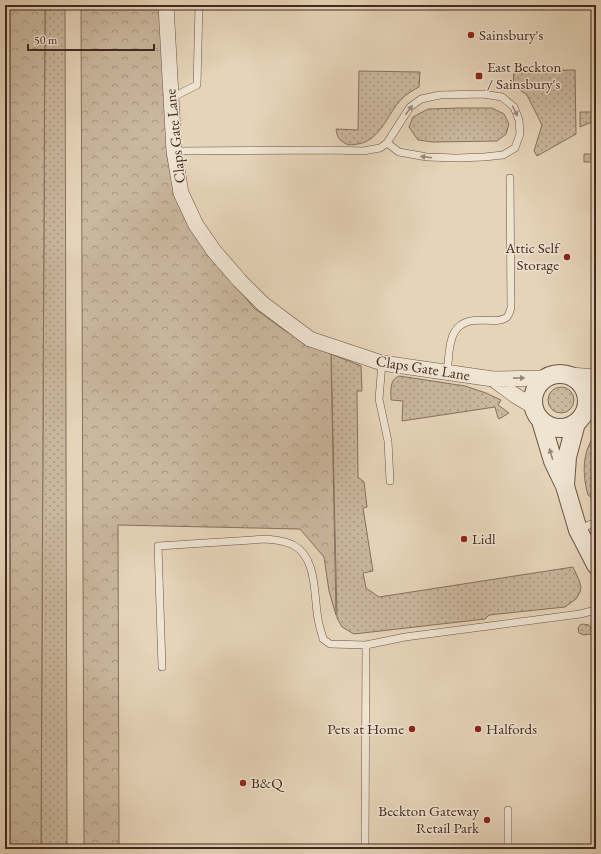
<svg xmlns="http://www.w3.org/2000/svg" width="601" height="854" font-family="'EB Garamond',serif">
	<defs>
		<pattern id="grass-dots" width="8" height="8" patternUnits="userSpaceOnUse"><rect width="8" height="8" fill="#cab79e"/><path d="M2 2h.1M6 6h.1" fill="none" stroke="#a69580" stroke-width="1.8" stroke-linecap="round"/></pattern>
		<pattern id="forest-crowns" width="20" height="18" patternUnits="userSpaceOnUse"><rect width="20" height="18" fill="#cab79e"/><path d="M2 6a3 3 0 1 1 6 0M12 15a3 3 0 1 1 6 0" fill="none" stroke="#a69580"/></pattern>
	</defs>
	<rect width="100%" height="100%" fill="#e6d4b9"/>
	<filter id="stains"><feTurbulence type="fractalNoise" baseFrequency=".005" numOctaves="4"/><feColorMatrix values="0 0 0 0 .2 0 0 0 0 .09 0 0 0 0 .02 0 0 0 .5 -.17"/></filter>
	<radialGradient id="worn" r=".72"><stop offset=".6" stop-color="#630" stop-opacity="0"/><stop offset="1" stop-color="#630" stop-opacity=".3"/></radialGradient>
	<!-- grass -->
	<path fill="url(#grass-dots)" stroke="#86705e" d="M45,5H65L67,849H41Z
		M575,70L576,134L537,156L534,151L542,125L527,95L513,85L514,71Z
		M359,71L420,72L419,87C415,89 410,92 406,95C388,109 383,140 358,144C354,145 349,145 346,144C339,140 337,137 336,129L358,130Z
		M459,108H492L504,114L509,124L506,134L497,141L433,142L418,140L409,127L413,117L428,109Z
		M580,112H596V120L580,127Z
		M584,154H596V162H584Z
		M331,354L361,366L362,391H357L358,477L364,482L367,507L363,508L373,571L363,573L366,588L379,597L573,567L579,580L581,587L580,592L576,599L565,607L489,615L485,619L354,634L342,627L337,618Z
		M399,376L465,386L486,393L501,400L498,405L509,413L499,419L498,418L495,407L402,421L403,401L391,400C391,391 389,380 399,376Z
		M548 400a13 13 0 1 1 26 0a13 13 0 1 1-26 0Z
		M596,433V499H594L588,495C582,473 582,452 596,433Z
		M583,624L589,625L592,630L596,631V637L589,634L584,635L579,633L578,628L580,625Z"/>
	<!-- forest -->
	<path fill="url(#forest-crowns)" stroke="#86705e" d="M6,5H45L41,849H10Z
		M81,5H171L167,156L177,201L227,275L254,308L287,332L331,354L336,615L329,591L324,557L300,529L118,525L119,849H84Z"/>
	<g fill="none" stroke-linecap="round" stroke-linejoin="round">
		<!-- service casing -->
		<g stroke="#6b5444" stroke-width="8">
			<path id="service" d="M171,98L197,85L199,5
				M174,151L333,150L363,151L380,148L387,143L410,107L421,99L440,95L483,94L502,97L514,107L519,120L520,134L515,148L503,155L484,157L457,158L427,157L399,152L387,143
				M382,363L379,399L388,441L390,481
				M447,372C449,360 448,344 454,333C466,310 496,327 507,317C509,315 510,311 511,308L510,178
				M578,530L596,522
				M162,667L158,546L266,539C275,540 284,540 293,545C319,558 313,600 319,624C320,629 322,634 323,639L330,644L366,645L405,637L580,614L596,610
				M365,849L366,645
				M508,849V810"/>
		</g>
		<!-- minor casing -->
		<g stroke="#6b5444" stroke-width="16">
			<path id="minor" d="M166,5L174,151L181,193L196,225L214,251L240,281L263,304L310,339L382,363L493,379L544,378
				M570,375L596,377
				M493,379L516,396L533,406
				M587,406L596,402"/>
		</g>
		<!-- tertiary casing -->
		<g stroke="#6b5444" stroke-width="20">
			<path id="tertiary" d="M533 401a27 27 0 1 1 54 0a27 27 0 1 1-54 0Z
				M541,421L553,461L565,486L578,530L596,565
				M565,485L567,457L576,423"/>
		</g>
		<!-- service -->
		<use href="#service" stroke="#efe3d2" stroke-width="7"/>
		<!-- minor -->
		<use href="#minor" stroke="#efe3d2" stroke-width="15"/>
		<!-- tertiary -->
		<use href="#tertiary" stroke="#efe3d2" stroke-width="18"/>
	</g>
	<!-- one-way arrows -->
	<defs><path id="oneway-solid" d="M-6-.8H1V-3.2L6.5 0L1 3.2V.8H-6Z"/></defs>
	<g fill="#988678">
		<use href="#oneway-solid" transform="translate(409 110) rotate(-53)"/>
		<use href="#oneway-solid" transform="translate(515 111) rotate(64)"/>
		<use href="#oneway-solid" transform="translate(426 157) rotate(-173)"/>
		<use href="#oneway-solid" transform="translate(519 378) rotate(-1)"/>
		<use href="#oneway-solid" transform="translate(551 454) rotate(-107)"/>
	</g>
	<!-- markers -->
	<g fill="#8f2418" stroke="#efe3d2" stroke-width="1.5">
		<circle cx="471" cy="35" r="4"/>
		<rect x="475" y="72" width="8" height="8" rx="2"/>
		<circle cx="567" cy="257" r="4"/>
		<circle cx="464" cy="539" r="4"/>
		<circle cx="412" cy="729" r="4"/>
		<circle cx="478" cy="729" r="4"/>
		<circle cx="243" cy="783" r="4"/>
		<circle cx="487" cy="820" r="4"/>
	</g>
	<g text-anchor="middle" stroke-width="3" stroke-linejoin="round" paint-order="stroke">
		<!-- poi labels -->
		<g font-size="15" fill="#42291d" stroke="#efe3d2" text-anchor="start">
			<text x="479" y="40">Sainsbury's</text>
			<text x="487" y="72">East Beckton<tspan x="487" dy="17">/ Sainsbury's</tspan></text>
			<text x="559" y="253" text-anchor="end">Attic Self<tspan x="559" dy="17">Storage</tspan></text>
			<text x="472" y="544">Lidl</text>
			<text x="404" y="734" text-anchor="end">Pets at Home</text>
			<text x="486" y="734">Halfords</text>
			<text x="251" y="788">B&amp;Q</text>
			<text x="479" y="816" text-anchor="end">Beckton Gateway<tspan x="479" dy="17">Retail Park</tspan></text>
		</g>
		<!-- street labels -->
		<g font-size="15" fill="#42291d" stroke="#efe3d2">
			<text transform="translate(175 136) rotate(-96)" y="5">Claps Gate Lane</text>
			<text transform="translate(423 368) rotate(9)" y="5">Claps Gate Lane</text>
		</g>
	</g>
	<!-- margin -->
	<rect width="601" height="854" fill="none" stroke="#e6d4b9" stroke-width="20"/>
	<rect x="6" y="6" width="589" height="842" fill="none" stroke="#42291d" stroke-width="2"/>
	<rect x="10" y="10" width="581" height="834" fill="none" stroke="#42291d"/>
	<!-- scale -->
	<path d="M28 44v6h126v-6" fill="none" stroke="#42291d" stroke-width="2"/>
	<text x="34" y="44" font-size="12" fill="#42291d" stroke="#efe3d2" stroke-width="3" paint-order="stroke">50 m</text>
	<rect width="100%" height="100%" filter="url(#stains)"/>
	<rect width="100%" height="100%" fill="url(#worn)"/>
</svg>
